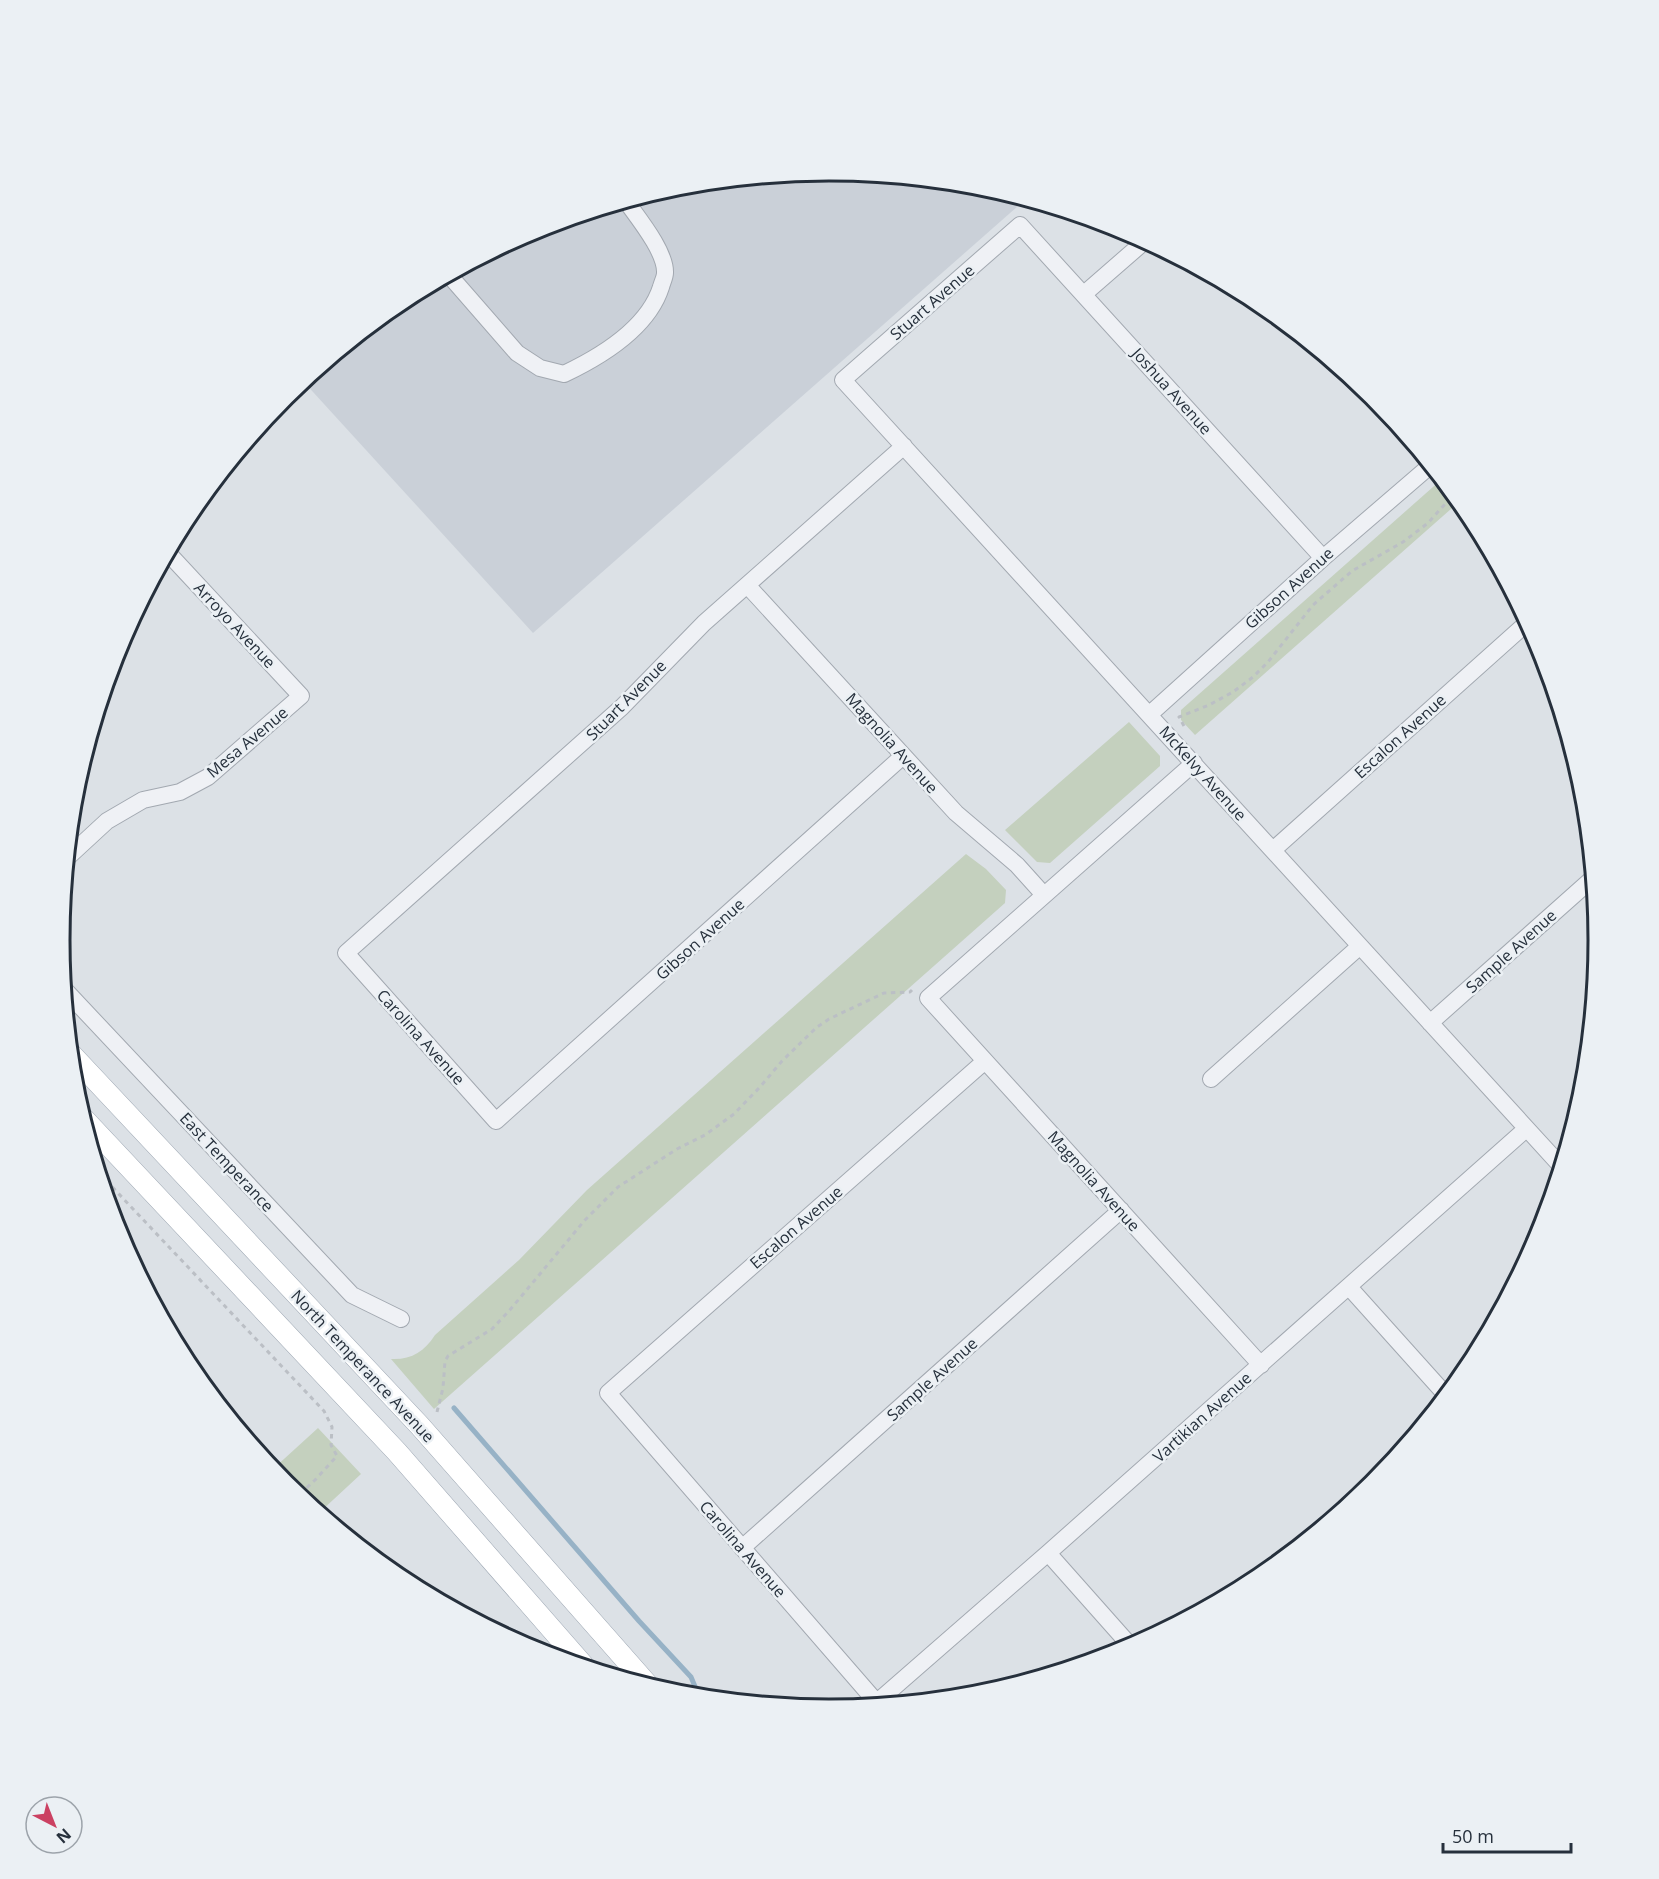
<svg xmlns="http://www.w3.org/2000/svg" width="1659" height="1879" font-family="'Open Sans',sans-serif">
	<rect width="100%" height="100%" fill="#dce1e6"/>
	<!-- built -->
	<path fill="#cad0d8" d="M830,170L980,185L1026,199L533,633L303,381L402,299L535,228L680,185Z"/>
	<!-- green -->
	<path fill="#c4d0be" d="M1442,479L1460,501L1195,735L1181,720V710Z
		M1129,722L1160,756V766L1050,863L1037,862L1005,830Z
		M966,854L986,869L1006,890L1005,903L434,1409L391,1359C411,1360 424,1352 435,1335L519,1260L587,1190Z
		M318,1428L361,1474L320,1512L285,1483L273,1469Z"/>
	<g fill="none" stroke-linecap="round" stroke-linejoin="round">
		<!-- stream -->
		<path stroke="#97b2c6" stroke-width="5" d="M454,1408L639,1621L691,1677L699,1696"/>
		<!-- minor casing -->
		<g stroke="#a2a8b0" stroke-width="18">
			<path id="minor" d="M449,275L517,353L540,368L564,374C602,356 648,328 661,287C662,283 665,277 665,273C666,252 638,218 626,201
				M1084,294L1146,240
				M1323,558L1020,225L843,380L1561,1166
				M747,585L956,813L1017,865L1044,895
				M1150,714L1323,558L1431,465
				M903,756L496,1121L346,953L622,707L704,623L904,446
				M1194,763L928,998L1261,1365
				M1273,850L1528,622
				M68,857L107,821L143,800L180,792L208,777L301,696L168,553
				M65,990L352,1295L401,1319
				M1430,1023L1593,878
				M1211,1079L1360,946
				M1349,1287L1446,1395
				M742,1548L1121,1210
				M1048,1553L1127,1642
				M876,1703L1048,1553L1526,1129
				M878,1704L608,1393L985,1061"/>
		</g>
		<!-- major casing -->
		<g stroke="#9ca6b2" stroke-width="22">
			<path id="major" d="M71,1054L420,1426L647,1684
				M83,1118L397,1452L583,1665"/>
		</g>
		<!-- path -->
		<path stroke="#bbbfc5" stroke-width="3" stroke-dasharray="4.5 4.5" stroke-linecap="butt" d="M1184,726L1179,717L1209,705L1233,692L1253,677L1268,662L1313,605L1352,571L1403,542L1428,523L1454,494
			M100,1174L324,1411L332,1427L331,1445L337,1456L315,1480L299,1495
			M437,1412L443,1388L445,1361L448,1356L492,1329L509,1311L585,1220L618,1187L677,1149L705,1135L734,1114L760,1087L782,1061L817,1027L829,1019L884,993L910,992L912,990"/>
		<!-- minor -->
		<use href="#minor" stroke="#eff1f5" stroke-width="16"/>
		<!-- major -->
		<use href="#major" stroke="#fff" stroke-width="21"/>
	</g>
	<g text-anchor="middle" stroke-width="5" stroke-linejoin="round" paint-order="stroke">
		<!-- street labels -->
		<g font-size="16" fill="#26303c" stroke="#ebf0f4">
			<text transform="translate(932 302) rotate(-41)" y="6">Stuart Avenue</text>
			<text transform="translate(1172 391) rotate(48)" y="6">Joshua Avenue</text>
			<text transform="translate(1289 588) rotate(-42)" y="6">Gibson Avenue</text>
			<text transform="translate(235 625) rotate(47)" y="6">Arroyo Avenue</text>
			<text transform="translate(626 700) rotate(-45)" y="6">Stuart Avenue</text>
			<text transform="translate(1400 736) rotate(-42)" y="6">Escalon Avenue</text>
			<text transform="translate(247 742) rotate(-40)" y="6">Mesa Avenue</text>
			<text transform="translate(892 743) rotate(48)" y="6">Magnolia Avenue</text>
			<text transform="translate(1203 773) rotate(48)" y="6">McKelvy Avenue</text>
			<text transform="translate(700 939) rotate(-42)" y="6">Gibson Avenue</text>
			<text transform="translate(1511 951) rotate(-42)" y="6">Sample Avenue</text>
			<text transform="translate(421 1037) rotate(48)" y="6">Carolina Avenue</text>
			<text transform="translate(227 1162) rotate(47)" y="6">East Temperance</text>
			<text transform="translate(1094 1181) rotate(48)" y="6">Magnolia Avenue</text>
			<text transform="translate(796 1227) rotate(-41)" y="6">Escalon Avenue</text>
			<text transform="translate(363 1366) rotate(47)" y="6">North Temperance Avenue</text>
			<text transform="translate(932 1379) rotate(-42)" y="6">Sample Avenue</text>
			<text transform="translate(1202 1417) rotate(-42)" y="6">Vartikian Avenue</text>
			<text transform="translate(743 1549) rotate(49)" y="6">Carolina Avenue</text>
		</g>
	</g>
	<!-- crop -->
	<path d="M0 0H1659V1879H0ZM70 940a759 759 0 1 1 1518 0a759 759 0 1 1-1518 0Z" fill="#ebf0f4" fill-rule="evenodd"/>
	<path fill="none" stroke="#26303c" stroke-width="3" d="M70 940a759 759 0 1 1 1518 0a759 759 0 1 1-1518 0Z"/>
	<!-- north arrow -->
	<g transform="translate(54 1825) rotate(138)"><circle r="28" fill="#ebf0f4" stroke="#9ca3aa" stroke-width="1.5"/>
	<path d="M0-4.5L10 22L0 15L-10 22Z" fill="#cb4162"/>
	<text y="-9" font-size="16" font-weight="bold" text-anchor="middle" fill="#26303c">N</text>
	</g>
	<!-- scale -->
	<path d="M1443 1843v9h128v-9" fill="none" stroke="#26303c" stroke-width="3"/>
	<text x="1452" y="1843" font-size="18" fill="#26303c" stroke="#ebf0f4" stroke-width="4.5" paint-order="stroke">50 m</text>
</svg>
